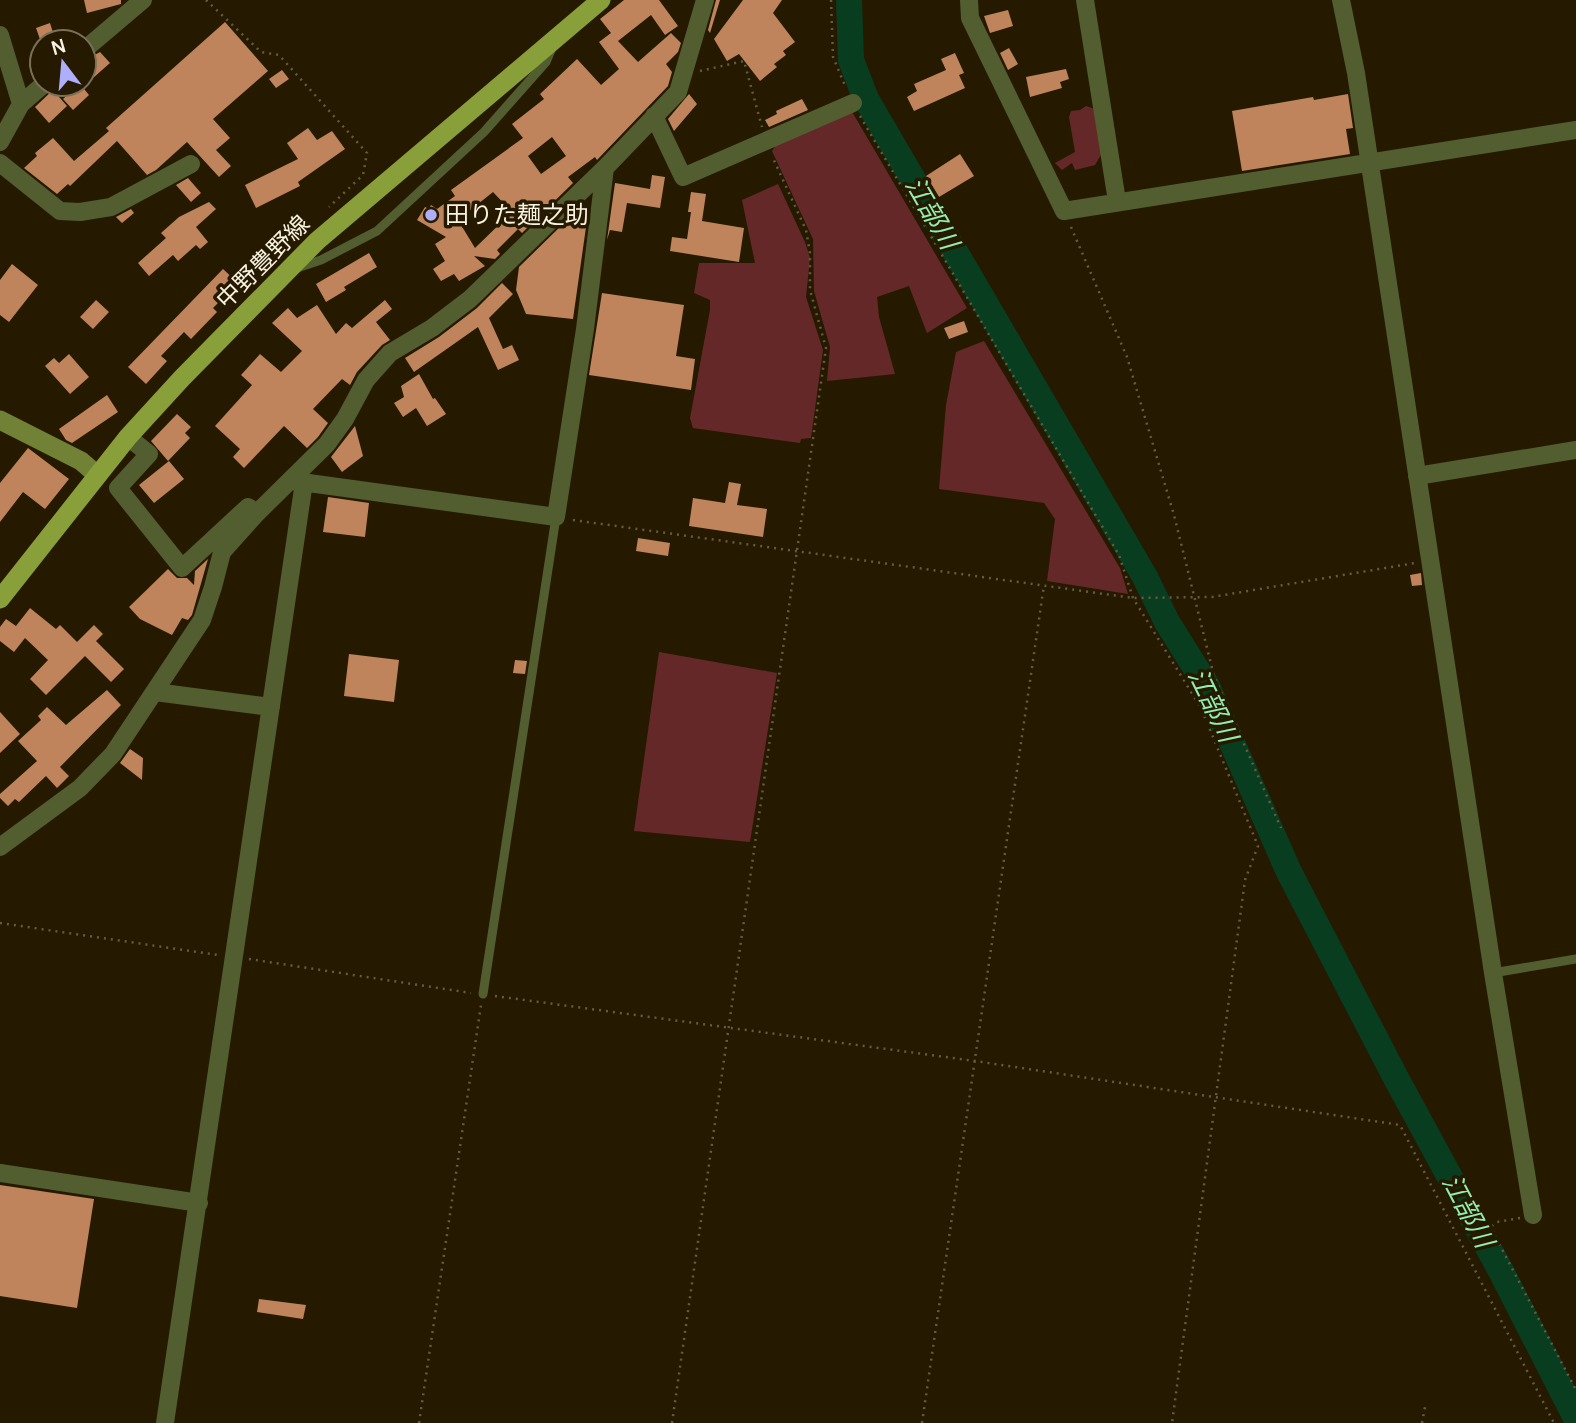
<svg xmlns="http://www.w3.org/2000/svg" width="1576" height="1423" font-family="Manrope,'Noto Sans JP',sans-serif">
	<rect width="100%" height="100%" fill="#251a00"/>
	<!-- green -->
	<path fill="#652828" d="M1086,106L1095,109L1108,143L1095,165L1075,170L1072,163L1062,170L1055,163L1075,152L1069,117L1071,111L1080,110Z
		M851,110L967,308L927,333L909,286L877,297L879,317L895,374L827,381L830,347L814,291L813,239L772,151L776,145Z
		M778,184L805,242L810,258L806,297L823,350L811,438L801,439L800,443L693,428L690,418L710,310V300L694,293L699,263H755L742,200Z
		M984,341L1120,568L1128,594L1047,581L1055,519L1044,503L939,489L946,405L956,352Z
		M659,652L777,673L750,842L634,831Z"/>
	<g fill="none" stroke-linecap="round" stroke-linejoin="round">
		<!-- river -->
		<path stroke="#083d20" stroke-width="26" d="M849,0L851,60L866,99L1145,577L1167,622L1207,686L1289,872L1397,1080L1502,1273L1576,1418"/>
	</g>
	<!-- building -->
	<path fill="#bf845b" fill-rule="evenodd" d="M84,0H121V4L87,13Z
		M624,0H659L678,26L665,35L651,15L618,41L638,62L671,33L681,43L678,52L666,64L672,72L668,86L597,160L595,157L568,177L573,183L522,233L518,229L497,250L500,254L495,259L474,256L485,266L459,281L454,274L441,281L433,269L445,261L435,244L446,237L417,220L425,207L429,209L431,205L437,209L455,196L451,190L523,138L512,124L544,99L540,94L577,59L601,85L619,69L599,42L611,33L600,19ZM552,137L566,156L541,174L528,156ZM493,192L512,212L475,248L458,220Z
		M716,0H720L710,33L708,30Z
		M743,0H782L773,13L795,42L783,51L786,55L774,64L777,67L760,81L739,54L727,61L714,39Z
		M1008,10L1013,26L990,33L984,16Z
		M225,22L268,71L213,119L230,138L216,150L231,166L219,177L187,142L156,170L147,175L117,141L70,186L68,184L57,194L24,168L37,156L35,153L53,138L74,161L109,131L106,128Z
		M50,23L56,42H41L36,28Z
		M1009,48L1018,64L1008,70L1000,53Z
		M100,52L110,63L84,86V61Z
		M955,53L964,73L959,75L965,88L914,111L907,97L917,91L914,84L946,70L941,59Z
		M1066,69L1069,79L1060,82L1062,88L1030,97L1026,77Z
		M282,70L289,79L276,88L269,79Z
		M80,84L89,95L73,110L63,99Z
		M53,90L67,106L49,123L35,107Z
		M689,94L697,104L674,131L668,119Z
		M1348,94L1353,128L1346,129L1350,154L1242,171L1232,111L1313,97L1314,100Z
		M802,99L808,110L769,127L765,120L777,114L776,111Z
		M308,128L317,140L332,131L345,149L298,182L300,186L256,208L245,185L298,159L287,143Z
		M960,154L974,176L939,197L926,176Z
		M652,175L665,177L660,208L627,203L622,232L610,230L607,240L615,183L650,189Z
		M188,178L201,193L191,202L176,185Z
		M691,192L706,194L702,221L744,228L739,262L670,251L672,237L687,239L691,212H688Z
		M209,202L216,209L196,227L208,242L200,249L196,245L178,261L173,255L149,276L138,263L166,238L161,233L179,217Z
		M131,209L134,213L122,223L116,217Z
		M582,213H588L573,319L526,314L516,290L519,267L564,223L569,224Z
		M369,253L377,267L344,287L346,290L326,302L316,284Z
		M12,264L38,285L9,322L0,315V280Z
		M223,269L238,283L213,308L217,312L191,339L184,332L161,356L167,361L146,384L128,367Z
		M502,283L513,294L489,318L503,349L512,345L519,360L498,370L478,327L414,372L405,358L439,337L477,308Z
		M602,293L684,305L676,356L695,359L691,390L589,375Z
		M96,300L109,312L93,329L80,317Z
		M385,300L392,309L376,322L390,340L382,345L357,372L350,385L342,379L313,409L328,423L318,437L307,448L284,426L244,468L233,457L240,449L215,426L252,385L241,375L260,354L281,372L302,351L272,323L288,308L297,318L317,305L336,334L346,323L352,328Z
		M964,321L968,332L949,339L944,328Z
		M69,354L89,377L70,394L45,366L54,358L59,363Z
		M419,374L433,399L435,398L446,414L427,426L416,408L403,417L394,403L404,397L401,386Z
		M107,395L118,412L72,443L66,440L59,429Z
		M177,414L191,427L185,433L190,438L168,461L151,441Z
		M355,426L363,456L342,472L331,457Z
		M28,448L69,479L45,509L23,492L0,522V483Z
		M169,461L184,479L154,503L139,485Z
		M729,482L741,484L737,505L767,509L763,537L689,526L693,498L725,503Z
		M328,497L369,503L365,537L323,532Z
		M638,538L670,543L668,556L636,551Z
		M208,559L192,615L188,620L182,618L172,635L140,619L129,607L168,569L177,578H187L194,585L195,571Z
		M1421,573L1422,585L1412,586L1410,575Z
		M30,608L56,629L60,625L77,642L94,625L103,634L96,641L124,669L111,682L85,656L46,695L30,679L48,660L25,638L14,652L0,641V627L6,619L16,626Z
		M349,654L399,660L394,702L344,696Z
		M515,660L527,661L525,674L513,673Z
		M107,690L121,705L60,767L69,776L57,788L46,776L19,802L15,799L8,806L0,798V794L37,761L18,741L41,720L38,716L47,707L66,725Z
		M0,712L20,734L0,753Z
		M130,749L143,758L142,780L120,763Z
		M0,1185L94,1199L77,1308L0,1296Z
		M259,1299L306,1305L303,1319L257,1312Z"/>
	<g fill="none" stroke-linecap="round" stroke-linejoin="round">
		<!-- path -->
		<path stroke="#655b44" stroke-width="2.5" stroke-dasharray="2 5" stroke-linecap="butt" d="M206,0L261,52L279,55L367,153L363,175L329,207
			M831,0L833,57L846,88
			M700,71L744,61L762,127
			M860,116L1119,555L1133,598L1201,708L1258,846L1245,880L1172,1423
			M1071,227L1127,357L1174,515L1214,676L1281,828
			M266,270L265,267L273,260
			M573,520L1133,598L1212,597L1415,563
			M0,923L218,955
			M249,959L471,993
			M495,996L975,1061L1400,1125L1554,1423
			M1520,1218L1497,1222L1492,1226L1494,1234L1576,1390
			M419,1423L481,1005
			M672,1423L826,348L810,290V253L806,230L772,156
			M922,1423L1044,585
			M1422,1423L1425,1407"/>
		<!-- service -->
		<path stroke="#525d30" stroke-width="9" d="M297,268L321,260L377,231L484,132L546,62L552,48
			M1493,973L1576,959
			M483,994L556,517"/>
		<!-- minor -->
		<path stroke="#525d30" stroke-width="18" d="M969,0L970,18L1064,211L1576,130
			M1085,0L1117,201
			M1341,0L1356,73L1493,973L1533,1215
			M0,35L21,104
			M84,50L143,0
			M654,116L683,177L853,103
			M0,142L21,104L44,84
			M0,163L60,211L80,212L111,207L191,164
			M128,437L149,454L118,488L182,568L248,507L254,511
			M1417,476L1576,450
			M294,481L556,517L585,329L605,168
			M155,692L271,707
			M0,847L80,788L113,754L202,620L213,587L222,552L256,514L327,444L345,419L366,380L390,353L432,328L470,299L605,168L678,92L705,0
			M0,1173L199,1203
			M165,1423L304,482"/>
		<!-- secondary -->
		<path stroke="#718237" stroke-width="19" d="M0,420L81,461L96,474"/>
		<!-- primary -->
		<path stroke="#889f3a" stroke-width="19" d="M0,599L128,437L182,378L317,241L601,0"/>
	</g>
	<!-- markers -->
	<circle fill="#aeaefb" stroke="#251a00" stroke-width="2.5" cx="431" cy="215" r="7"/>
	<g text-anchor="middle" stroke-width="7" stroke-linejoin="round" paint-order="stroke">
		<!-- poi labels -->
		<g font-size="24" fill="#f9f2e1" stroke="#251a00" text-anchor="start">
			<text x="445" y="223">田りた麺之助</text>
		</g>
		<!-- street labels -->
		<g font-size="24" fill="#f9f2e1" stroke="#251a00">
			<text transform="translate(263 262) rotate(-45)" y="8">中野豊野線</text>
		</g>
		<!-- water labels -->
		<g font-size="26" font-style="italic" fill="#92edb0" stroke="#251a00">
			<text transform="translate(932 213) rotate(60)" y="9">江部川</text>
			<text transform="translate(1213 705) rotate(64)" y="9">江部川</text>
			<text transform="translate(1468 1211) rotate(62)" y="9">江部川</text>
		</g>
	</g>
	<!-- north arrow -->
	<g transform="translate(63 63) rotate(344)"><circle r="33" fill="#251a00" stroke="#7a705a" stroke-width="2"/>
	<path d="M0-5L12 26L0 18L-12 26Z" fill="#aeaefb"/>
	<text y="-10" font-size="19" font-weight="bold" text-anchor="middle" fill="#f9f2e1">N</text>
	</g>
</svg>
